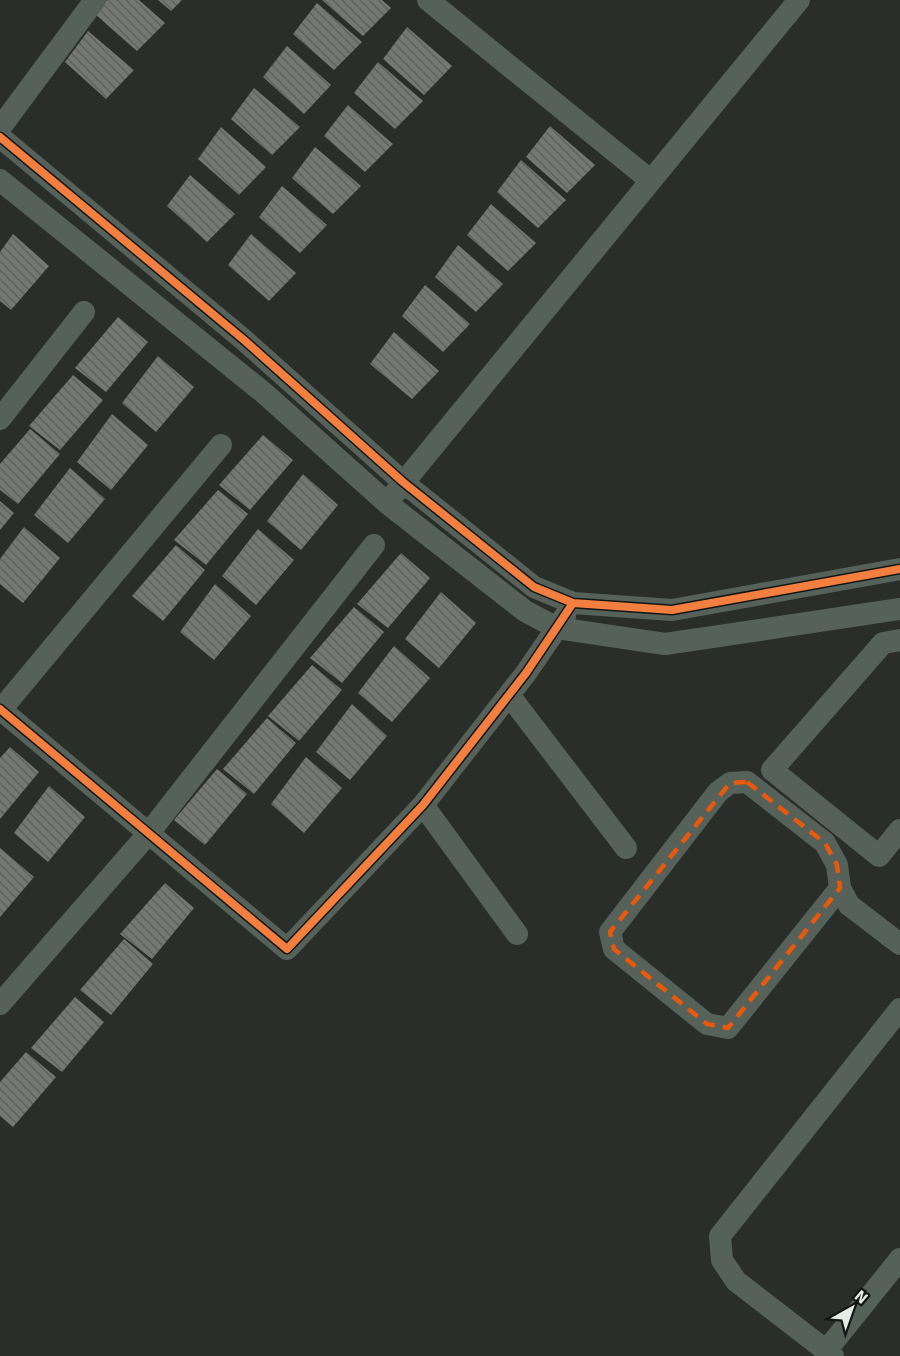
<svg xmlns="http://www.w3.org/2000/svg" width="900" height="1356" font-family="Signika,sans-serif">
	<defs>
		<pattern id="building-back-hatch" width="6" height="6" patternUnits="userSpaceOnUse" patternTransform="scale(1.5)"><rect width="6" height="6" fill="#747875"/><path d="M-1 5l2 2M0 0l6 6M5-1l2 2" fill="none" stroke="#5f625f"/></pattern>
	</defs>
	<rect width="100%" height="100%" fill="#292e2b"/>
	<!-- building -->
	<path fill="url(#building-back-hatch)" d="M107,0H139L165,23L137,51L96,15Z
		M158,0H182L171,11Z
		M322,0H382L391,8L363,36Z
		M317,3L362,42L334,70L293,34Z
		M407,27L452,66L424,95L383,59Z
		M88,31L134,70L106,99L65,62Z
		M287,46L331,85L304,114L263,77Z
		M378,62L423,101L395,129L354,93Z
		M254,88L300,127L272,155L231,119Z
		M348,105L393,144L365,172L324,136Z
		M550,126L595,165L567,193L526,157Z
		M221,127L266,167L239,195L198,159Z
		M315,147L361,186L333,214L292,178Z
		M521,160L566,200L538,228L497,192Z
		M190,175L235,214L207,242L167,206Z
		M282,186L327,225L300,253L259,217Z
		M491,204L536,243L508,271L467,235Z
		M13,234L49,266L11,310L0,301V252Z
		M251,234L296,273L269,301L228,265Z
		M458,245L503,284L476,312L435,277Z
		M425,285L470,324L443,352L402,316Z
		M118,317L148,342L106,392L75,368Z
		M394,332L439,371L412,399L370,364Z
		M158,356L194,387L156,432L122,403Z
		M73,375L103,400L60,450L29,426Z
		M112,414L148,445L111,490L77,462Z
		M30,429L60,454L18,504L0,490V464Z
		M263,435L293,460L250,510L219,485Z
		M70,468L105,499L68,543L34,515Z
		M303,474L338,505L301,550L267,521Z
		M218,490L248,514L206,565L174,540Z
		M0,501L14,513L0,530Z
		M24,527L60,558L23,603L0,584V559Z
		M258,529L294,560L256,605L222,576Z
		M176,545L205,570L163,621L132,596Z
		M401,553L430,578L388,628L357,604Z
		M215,584L251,616L214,660L180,632Z
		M441,592L476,623L439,668L405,639Z
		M354,607L384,632L342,683L310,658Z
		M394,646L430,678L392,722L358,693Z
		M312,665L342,690L299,741L268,716Z
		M352,704L387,736L350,780L316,752Z
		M267,718L296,743L254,794L223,769Z
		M10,747L39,772L0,819V758Z
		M306,757L342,788L304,833L271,804Z
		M217,769L247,794L205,845L174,820Z
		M49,786L85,817L48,862L14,833Z
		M0,848L34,877L0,917Z
		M165,883L194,908L152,959L120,934Z
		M124,939L153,964L111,1015L80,990Z
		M75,997L104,1022L62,1072L31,1048Z
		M26,1052L56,1077L13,1127L0,1116V1082Z"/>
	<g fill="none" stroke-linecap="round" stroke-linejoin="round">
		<!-- street -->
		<path stroke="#56615a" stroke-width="22" d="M428,0L650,180
			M0,128L95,0
			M0,137L244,340L403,482L534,587L573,603L672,610L900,569
			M0,180L264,393L387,503L525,611L557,628L665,644L900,609
			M0,419L84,312
			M395,493L799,0
			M900,640L883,643L772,770L879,856L900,830
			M509,695L626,848
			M0,709L287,949L423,805L526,673L565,616
			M0,711L221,445
			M423,805L517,934
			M840,888L728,1028L707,1024L614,949L610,932L718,792L730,783L747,782L825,843L837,865L840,888L849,905L900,944
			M0,1004L148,834L374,545
			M826,1351L900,1259
			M833,1356L736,1281L722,1260L720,1236L900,1009"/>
		<!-- cycleway casing -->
		<g stroke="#131614" stroke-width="11">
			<path id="cycleway" d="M0,137L244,340L403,482L534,587L573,603L672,610L900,569
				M0,709L287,949L423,805L526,673L573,603"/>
		</g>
		<!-- cycleway -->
		<use href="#cycleway" stroke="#f27e40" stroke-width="8"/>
	</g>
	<!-- marked area -->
	<path fill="none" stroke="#e8590c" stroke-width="4.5" stroke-dasharray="12 8" stroke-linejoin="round" d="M747,782L825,843L837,865L840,888L728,1028L707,1024L614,949L610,932L730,783Z"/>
	<!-- north arrow -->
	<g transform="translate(852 1308) rotate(40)" stroke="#131614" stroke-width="4.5" paint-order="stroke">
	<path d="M0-4.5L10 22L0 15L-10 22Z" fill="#e5ebe7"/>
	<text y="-9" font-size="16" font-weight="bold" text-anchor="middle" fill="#e5ebe7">N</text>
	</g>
</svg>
